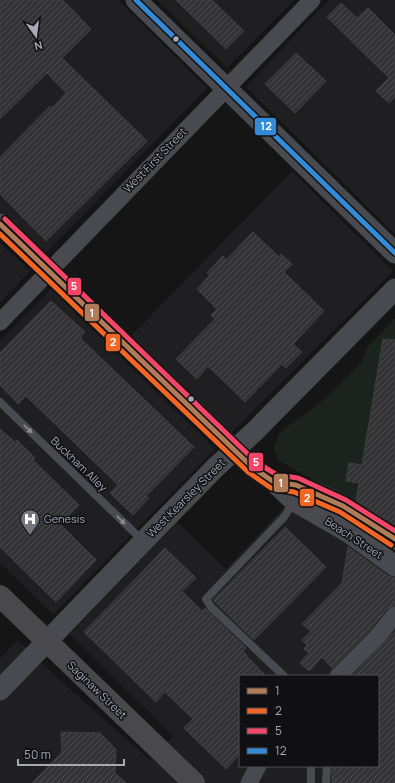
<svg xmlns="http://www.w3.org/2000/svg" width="395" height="783" font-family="Manrope,sans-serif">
	<defs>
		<pattern id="building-hatch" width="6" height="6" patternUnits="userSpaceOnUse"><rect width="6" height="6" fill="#333335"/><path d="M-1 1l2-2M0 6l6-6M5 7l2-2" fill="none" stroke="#4e4e50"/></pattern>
	</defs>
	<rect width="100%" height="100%" fill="#151516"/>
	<!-- built -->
	<path fill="#1f1f22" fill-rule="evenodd" d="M0,0H118L207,88L44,255L0,211Z
		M157,0H294L227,68Z
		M329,0H395V234L246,87Z
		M292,171L393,271L229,435L129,338Z
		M0,243L30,271L0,303Z
		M51,289L215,449L53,615L0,563V341Z
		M395,332V783H0V659L18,640L50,671L150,760L173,736L70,634L177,522L226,569L288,503L348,538L381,343ZM240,676H378V766H240Z"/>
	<!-- green -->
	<path fill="#1b231d" d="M395,318V520L309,478L278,460L274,448L279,433L322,401L361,363L366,349Z"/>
	<!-- building -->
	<path fill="url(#building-hatch)" stroke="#3e3f42" d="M0,0H63L91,29L62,58L147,141L46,241L0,194V157L50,106L52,108L66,93L47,73L0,119Z
		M176,0H212L244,31L226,49Z
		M341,3L357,18L368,8L395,35V97L389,103L376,91L389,78L327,17Z
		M296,53L326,81L295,113L265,84Z
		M253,232L279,257L281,254L292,264L284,272L324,311L293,344L302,352L286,368L282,364L245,402L208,366L197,379L176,359L215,319L211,315L217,309L197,289L210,275L207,273L223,256L226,260Z
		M51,301L85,332L80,338L194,447L146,496L149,498L133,515L110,493L118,485L26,396L18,404L0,385V353Z
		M383,339L395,340V525L356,500L359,483L346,481L349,463L362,465Z
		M0,429L15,442L17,440L35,458L33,460L79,505L60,524L96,560L56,602L0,547Z
		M285,527L326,567L254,640L213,600Z
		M348,547L388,576L395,578V605L387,609L370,630L332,668L322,657L309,671L300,663L309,653L304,649L307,645L302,640L311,631L302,624L342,583Z
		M165,548L196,578L182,591L202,611L205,608L246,648L243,651L248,657L266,676H240V754L226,769L184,728L193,719L165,692L156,702L84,632Z
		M395,631V783H332V766H378V676H352Z
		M61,732L100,733L116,749L115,773L126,783H32L62,752Z"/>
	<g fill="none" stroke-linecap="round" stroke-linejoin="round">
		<!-- service -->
		<path stroke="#494a4f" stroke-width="8" d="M0,402L143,541
			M284,676L211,607L206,599L284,517L294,501
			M311,766V783
			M326,783L327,766"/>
		<!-- minor -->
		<path stroke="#494a4f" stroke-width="17" d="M0,322L312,0
			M338,676L377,637L395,615
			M249,783L258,766"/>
		<!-- tertiary -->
		<path stroke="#494a4f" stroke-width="21" d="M136,0L395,253
			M0,224L252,467L274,482L294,501L348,532L395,566
			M274,482C316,485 361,516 395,539
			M0,690L164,520L216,467L255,431L395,289"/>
		<!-- secondary -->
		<path stroke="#48484d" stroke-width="22" d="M0,596L194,783"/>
		<!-- bus-1 casing -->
		<g stroke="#100f12" stroke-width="8">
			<path id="bus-1" d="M0,224L252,467L274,482L296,485L343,506L395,539"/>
		</g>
		<!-- bus-2 casing -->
		<g stroke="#100f12" stroke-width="8">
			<path id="bus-2" d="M0,234L248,472L271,488L294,492L340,512L391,545"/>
		</g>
		<!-- bus-3 casing -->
		<g stroke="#100f12" stroke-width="8">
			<path id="bus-3" d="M5,219L256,462L277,475L298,478L346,500L395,531"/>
		</g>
		<!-- bus-4 casing -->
		<g stroke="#100f12" stroke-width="8">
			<path id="bus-4" d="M136,0L395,253"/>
		</g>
		<!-- bus-1 -->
		<use href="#bus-1" stroke="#b07c57" stroke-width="5"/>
		<!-- bus-2 -->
		<use href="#bus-2" stroke="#f26522" stroke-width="5"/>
		<!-- bus-3 -->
		<use href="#bus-3" stroke="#f34667" stroke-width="5"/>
		<!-- bus-4 -->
		<use href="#bus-4" stroke="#338bd7" stroke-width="5"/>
	</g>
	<!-- one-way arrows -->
	<defs><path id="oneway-solid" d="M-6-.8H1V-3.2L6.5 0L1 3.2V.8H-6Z"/></defs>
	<g fill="#898c98">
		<use href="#oneway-solid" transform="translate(28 429) rotate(44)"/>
		<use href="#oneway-solid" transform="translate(121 520) rotate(44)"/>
	</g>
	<!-- icons -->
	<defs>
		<g id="hospital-pin" transform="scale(1)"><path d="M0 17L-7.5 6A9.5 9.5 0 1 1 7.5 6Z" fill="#73757f" stroke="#100f12"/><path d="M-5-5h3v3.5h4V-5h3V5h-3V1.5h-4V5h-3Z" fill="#fff"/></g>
	</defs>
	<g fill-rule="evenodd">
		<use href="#hospital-pin" x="30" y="519"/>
	</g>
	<!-- markers -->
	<g fill="#a5a9b8" stroke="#100f12" stroke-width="1.5">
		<circle cx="176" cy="39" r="3.5"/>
		<circle cx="191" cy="399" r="3.5"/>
	</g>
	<g text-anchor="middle" stroke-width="3" stroke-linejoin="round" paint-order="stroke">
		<!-- street labels -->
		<g font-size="11" fill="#a5a9b8" stroke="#100f12">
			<text transform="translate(155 160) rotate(-46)" y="4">West First Street</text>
			<text transform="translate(79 464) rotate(44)" y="4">Buckham Alley</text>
			<text transform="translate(186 498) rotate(-45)" y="4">West Kearsley Street</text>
			<text transform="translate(354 538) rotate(33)" y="4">Beach Street</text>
			<text transform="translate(97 690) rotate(44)" y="4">Saginaw Street</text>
		</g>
		<!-- poi labels -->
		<g font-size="11" fill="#a5a9b8" stroke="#100f12" text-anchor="start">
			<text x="44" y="523">Genesis</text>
		</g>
	</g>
	<g stroke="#100f12" stroke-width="1.5">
		<rect x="254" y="117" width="23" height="19" rx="4" fill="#338bd7"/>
		<rect x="67" y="277" width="15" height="19" rx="4" fill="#f34667"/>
		<rect x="84" y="303" width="16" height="19" rx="4" fill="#b07c57"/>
		<rect x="105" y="333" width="16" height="19" rx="4" fill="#f26522"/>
		<rect x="248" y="452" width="16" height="20" rx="4" fill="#f34667"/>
		<rect x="273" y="473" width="16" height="20" rx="4" fill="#b07c57"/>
		<rect x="299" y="488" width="16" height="19" rx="4" fill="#f26522"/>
	</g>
	<g font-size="11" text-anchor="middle" font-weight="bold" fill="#fff">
		<text x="266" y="130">12</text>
		<text x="74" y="290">5</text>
		<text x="92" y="317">1</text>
		<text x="113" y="346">2</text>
		<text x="256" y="466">5</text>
		<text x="281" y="487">1</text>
		<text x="307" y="502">2</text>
	</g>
	<!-- legend -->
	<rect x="239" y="675" width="140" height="92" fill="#100f12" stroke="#4c4d54"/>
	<rect x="247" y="688" width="20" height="6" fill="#b07c57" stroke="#4c4d54"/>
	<text x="275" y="695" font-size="12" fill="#a5a9b8">1</text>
	<rect x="247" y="708" width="20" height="6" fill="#f26522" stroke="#4c4d54"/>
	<text x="275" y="715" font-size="12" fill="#a5a9b8">2</text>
	<rect x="247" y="728" width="20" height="6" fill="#f34667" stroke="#4c4d54"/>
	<text x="275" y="735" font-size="12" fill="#a5a9b8">5</text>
	<rect x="247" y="748" width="20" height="6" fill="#338bd7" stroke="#4c4d54"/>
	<text x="275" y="755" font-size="12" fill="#a5a9b8">12</text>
	<!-- north arrow -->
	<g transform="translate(36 36) rotate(166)" stroke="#100f12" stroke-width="3" paint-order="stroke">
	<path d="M0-3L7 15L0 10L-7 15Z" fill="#a5a9b8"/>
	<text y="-6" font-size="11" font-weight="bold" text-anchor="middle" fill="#a5a9b8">N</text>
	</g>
	<!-- scale -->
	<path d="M18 759v6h106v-6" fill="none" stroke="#a5a9b8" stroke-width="2"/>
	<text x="24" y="759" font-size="12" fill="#a5a9b8" stroke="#100f12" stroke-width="3" paint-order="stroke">50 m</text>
</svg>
